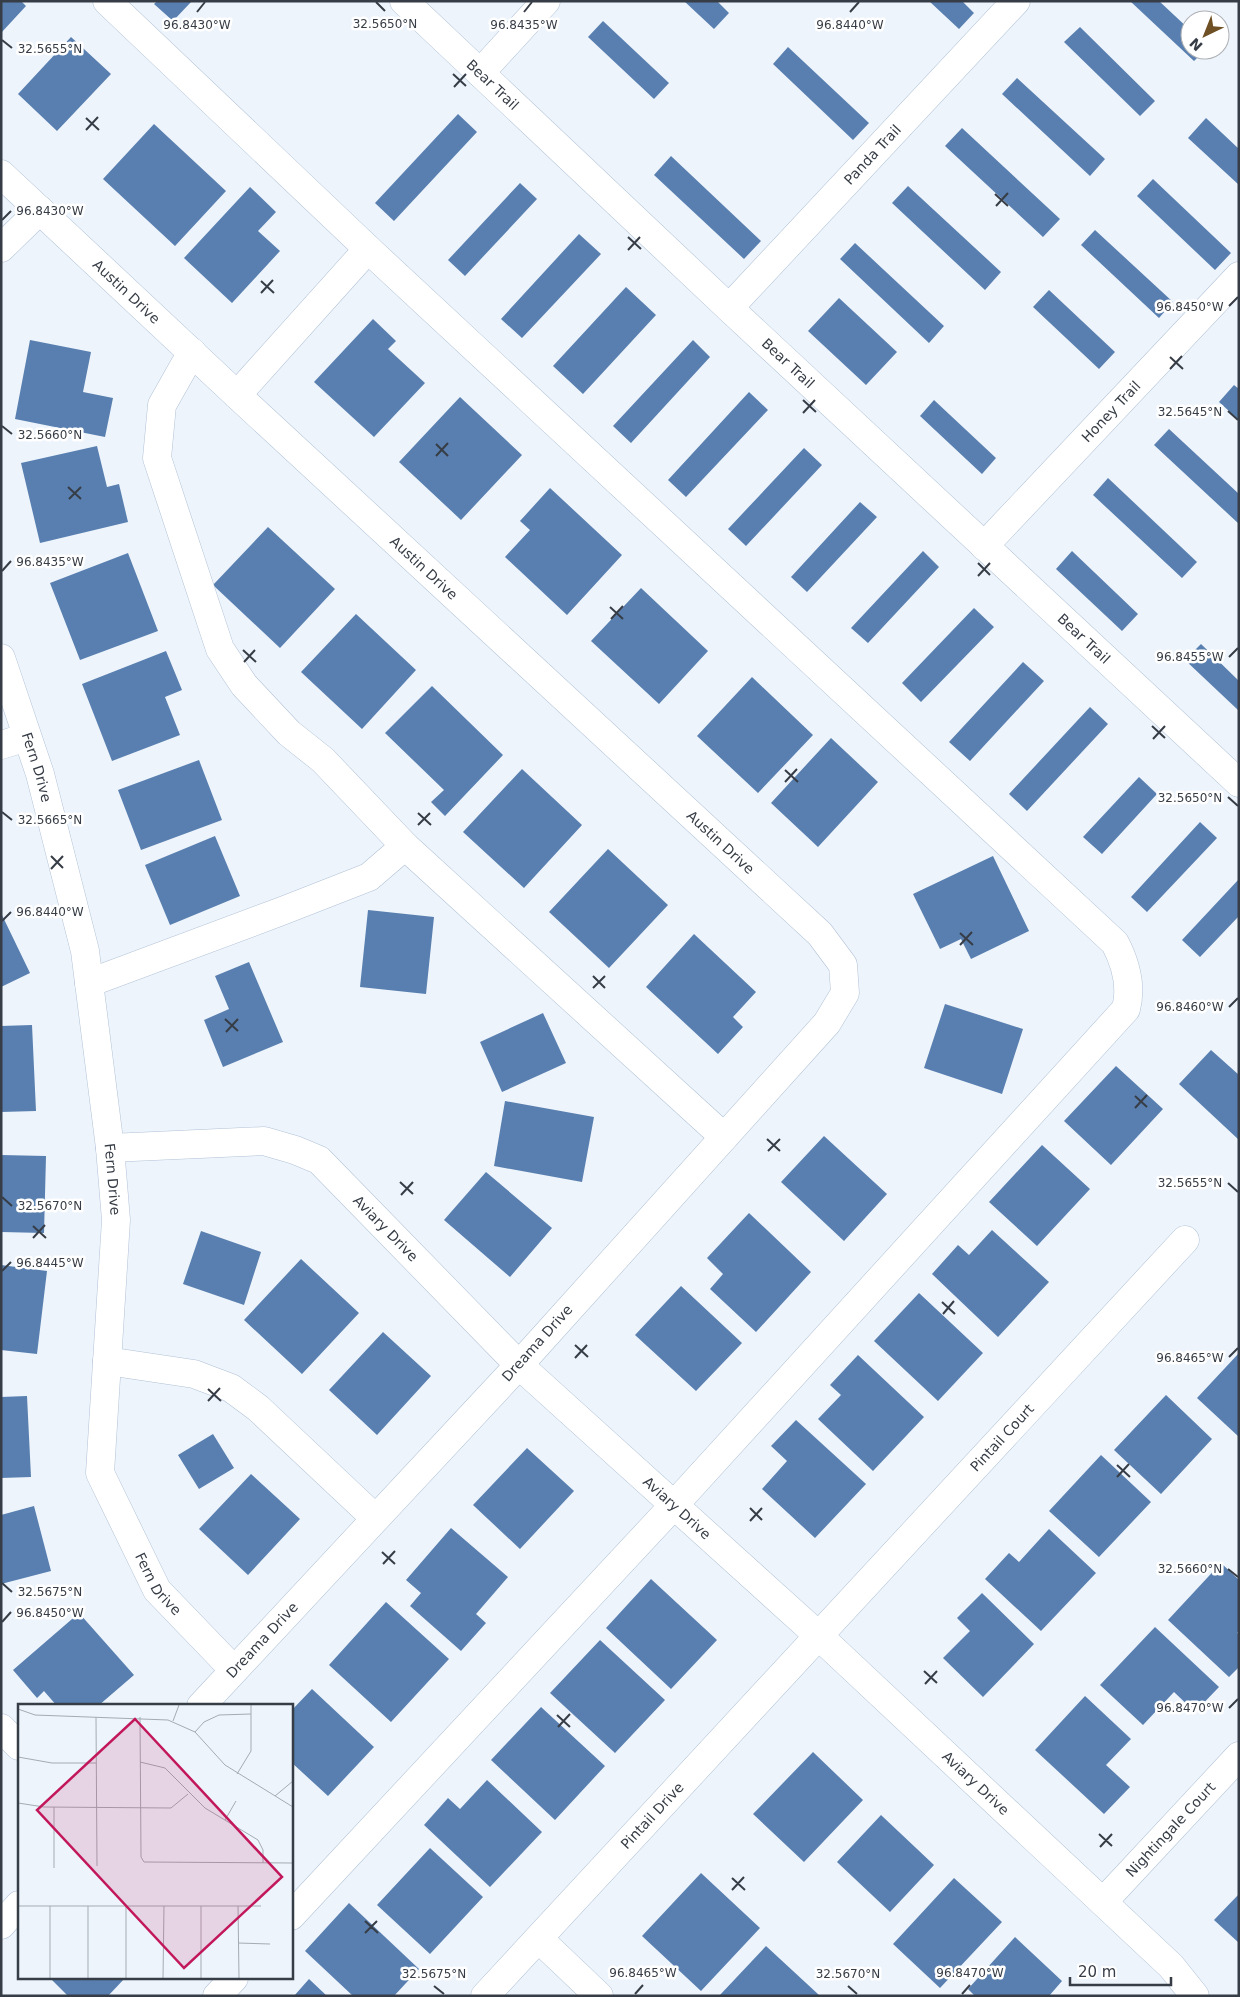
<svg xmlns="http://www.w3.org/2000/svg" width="1240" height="1997" font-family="'DejaVu Sans',sans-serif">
	<rect width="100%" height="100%" fill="#edf4fc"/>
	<!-- building -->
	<path fill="#587faf" d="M1,1H21L26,6L1,33Z
		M157,1H192L173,21L154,4Z
		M684,1H717L729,13L714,29Z
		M929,1H962L974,13L959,29Z
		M1130,1H1159L1190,30V50H1205L1194,61Z
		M603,21L669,83L654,99L588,37Z
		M1080,27L1155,101L1140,116L1064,42Z
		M71,37L111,74L57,131L18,94Z
		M788,47L869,123L853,140L773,64Z
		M1017,78L1105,159L1090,176L1002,94Z
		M458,114L477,132L394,221L375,203Z
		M1206,118L1239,149V185L1188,138Z
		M154,124L226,191L175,246L103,179Z
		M962,128L1060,219L1043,237L945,146Z
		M671,156L761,241L744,259L654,175Z
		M1153,179L1231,253L1215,270L1137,196Z
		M520,183L537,199L465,276L448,260Z
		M908,186L1001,272L985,290L892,203Z
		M250,187L276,212L258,231L280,251L232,303L184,258Z
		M1095,230L1173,302L1159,318L1081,245Z
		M579,234L601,254L522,338L501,319Z
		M855,243L944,326L929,343L840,259Z
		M626,287L656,315L583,394L553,366Z
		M1049,290L1115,352L1099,369L1033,307Z
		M839,298L897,352L866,385L808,331Z
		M373,319L396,341L388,349L425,383L374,437L314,382Z
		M30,340L91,352L83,392L113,398L105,437L15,419Z
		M693,340L710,357L631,443L613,426Z
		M1234,385L1239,389V420L1219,402Z
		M749,392L768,410L686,497L668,480Z
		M460,397L522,455L461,520L399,462Z
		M934,400L996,458L982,474L920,416Z
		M1169,429L1239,494V524L1154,445Z
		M97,446L107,487L119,484L128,522L40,543L21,463Z
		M804,448L822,465L746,546L728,529Z
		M1108,478L1197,562L1182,578L1093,495Z
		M550,488L622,555L567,615L505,557L530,530L520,521Z
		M860,502L877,517L807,592L791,577Z
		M268,527L335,589L280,648L213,585Z
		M923,551L939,567L868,643L851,628Z
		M1072,551L1138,614L1122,631L1056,569Z
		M128,553L158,631L80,660L50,583Z
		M641,588L708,651L659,704L591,641Z
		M974,608L994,627L921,702L902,683Z
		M356,614L416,670L362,729L301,672Z
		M1201,644L1239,681L1238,710L1185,660Z
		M166,651L182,690L165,697L180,735L112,761L82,684Z
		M1023,662L1044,681L970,761L949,742Z
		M752,677L813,735L758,793L697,736Z
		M432,686L503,755L445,816L431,802L444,790L385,733Z
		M1090,707L1108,724L1027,811L1009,794Z
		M831,738L878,782L818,847L771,803Z
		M199,760L222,820L141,850L118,790Z
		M522,769L582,825L524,888L463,832Z
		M1139,777L1157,794L1102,854L1083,837Z
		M1200,822L1217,838L1147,912L1131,897Z
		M215,836L240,896L170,925L145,865Z
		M608,849L668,905L609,968L549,912Z
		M993,856L1029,931L971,959L961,939L940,949L913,894Z
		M1239,879V916L1200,957L1182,940Z
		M368,910L434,917L426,994L360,987Z
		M1,913L30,973L1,987Z
		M694,934L756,992L733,1017L743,1027L718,1054L646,987Z
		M249,962L283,1042L223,1067L204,1020L229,1009L215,976Z
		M945,1004L1023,1029L1002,1094L924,1068Z
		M543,1013L566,1063L502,1092L480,1042Z
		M32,1025L36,1111L1,1112V1026Z
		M1211,1050L1239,1075V1140L1179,1084Z
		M1116,1066L1163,1109L1111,1165L1064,1121Z
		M505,1101L594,1117L582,1182L494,1166Z
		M824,1136L887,1194L844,1241L781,1182Z
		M1042,1145L1090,1189L1037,1246L989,1202Z
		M1,1155L46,1156L44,1233L1,1232Z
		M486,1172L552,1228L510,1277L444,1220Z
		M749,1213L811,1272L756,1332L710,1289L723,1274L707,1258Z
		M992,1230L1049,1282L998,1337L932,1274L958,1245L969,1255Z
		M201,1231L261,1252L244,1305L183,1284Z
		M301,1259L359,1313L302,1374L244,1320Z
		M1,1265L47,1271L37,1354L1,1350Z
		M681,1286L742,1343L696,1391L635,1335Z
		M919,1293L983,1353L938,1401L874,1341Z
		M383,1332L431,1376L377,1435L329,1390Z
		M1239,1353V1437L1197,1398Z
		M858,1355L924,1417L873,1471L818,1419L841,1395L830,1385Z
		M1166,1395L1212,1439L1161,1494L1114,1450Z
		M27,1396L31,1477L1,1478V1397Z
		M796,1420L866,1484L815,1538L762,1489L787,1461L771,1446Z
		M213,1434L234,1468L199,1489L178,1455Z
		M527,1448L574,1491L520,1549L473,1505Z
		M1101,1455L1151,1502L1099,1557L1049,1511Z
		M251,1474L300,1519L248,1575L199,1529Z
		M34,1506L51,1571L1,1584V1515Z
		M451,1528L508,1577L476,1614L486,1623L461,1651L410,1606L421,1593L406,1580Z
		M1049,1529L1096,1573L1041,1631L985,1579L1009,1553L1019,1562Z
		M1221,1563L1239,1580V1631L1237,1633L1239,1634V1667L1229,1677L1168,1620Z
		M651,1579L717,1640L671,1689L606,1628Z
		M982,1593L1034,1644L983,1697L943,1658L970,1631L957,1618Z
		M386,1602L449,1659L391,1722L329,1665Z
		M79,1613L134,1675L98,1706H57L44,1691L37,1698L13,1670Z
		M1155,1627L1219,1687L1195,1712L1174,1692L1143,1725L1100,1685Z
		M600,1640L665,1700L615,1753L550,1693Z
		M312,1689L374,1747L328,1796L291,1762V1711Z
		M1085,1696L1131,1739L1106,1765L1130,1787L1104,1814L1035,1750Z
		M541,1707L605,1766L555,1820L491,1760Z
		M813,1752L863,1800L804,1862L753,1814Z
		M487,1780L542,1832L490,1887L424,1825L448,1798L460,1809Z
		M881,1815L934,1865L890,1912L837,1862Z
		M430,1848L483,1897L430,1954L377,1905Z
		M701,1873L760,1928L701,1991L642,1936Z
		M954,1878L1002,1922L940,1988L893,1944Z
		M1239,1894V1943L1214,1920Z
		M349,1903L419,1969L394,1996H353L305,1951Z
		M1015,1937L1062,1981L1049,1996H975L968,1989Z
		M766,1946L819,1995L817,1996H719Z
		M50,1978H125L108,1996H68Z
		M309,1979L327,1996H294Z"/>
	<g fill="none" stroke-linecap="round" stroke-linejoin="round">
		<!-- minor casing -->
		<g stroke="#b2c2d6" stroke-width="29">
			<g id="minor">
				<path d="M107,1L368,249L1115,943C1126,964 1132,986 1126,1009L674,1505L291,1916"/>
				<path id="s1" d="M404,1L729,308L1239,783"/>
				<path d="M480,73L546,1"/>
				<path id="s2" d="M1,174L237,395L820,934L843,965L845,993L827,1023L519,1365L201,1706"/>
				<path d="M1,248L40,210"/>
				<path id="s3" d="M729,308L1016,1"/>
				<path d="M192,352L162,405L157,458L220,649L244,685L289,733L323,760L405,846L724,1137"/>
				<path d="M237,395L368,249"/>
				<path id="s4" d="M984,546L1239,276"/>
				<path id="s5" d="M1,658L40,774L85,951L110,1148L116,1220L100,1473L157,1590L234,1670"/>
				<path d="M1,745L27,737"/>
				<path d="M89,983L282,911L369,877L405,846"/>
				<path id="s6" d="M110,1148L264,1141L295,1150L319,1160L519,1365L820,1637L1171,1966L1195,1996"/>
				<path d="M107,1361L194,1374L231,1388L258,1408L375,1518"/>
				<path d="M1,1728L19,1746"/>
				<path id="s7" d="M1103,1902L1239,1756"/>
				<path d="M1,1925L19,1905"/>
				<path d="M539,1939L599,1996"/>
				<path d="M217,1996L234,1978"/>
				<path id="s8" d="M485,1996L1185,1240"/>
			</g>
		</g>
		<!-- minor -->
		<use href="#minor" stroke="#fff" stroke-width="28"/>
	</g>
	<!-- ticks -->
	<path fill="none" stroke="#373d46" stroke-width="2" d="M376,2L385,11M197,12L205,2M524,12L532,2M850,12L859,2M2,40L12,48M453,74L466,86M454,87L466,74M86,118L99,130M86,130L98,117M995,194L1008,206M996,206L1008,193M2,220L11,211M628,237L641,249M628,250L640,237M261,281L274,293M261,293L273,280M1229,306L1238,297M1170,357L1183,369M1170,369L1182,356M803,400L816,412M1228,411L1238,420M803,413L815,400M2,426L12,434M436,444L448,456M436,456L448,443M68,487L81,499M69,499L81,487M978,563L990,575M2,571L11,561M978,576L990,563M610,607L623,619M611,619L623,606M243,650L256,662M1229,657L1238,648M244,662L255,650M1152,726L1165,738M1153,739L1165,726M785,770L798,782M785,782L797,769M1228,797L1238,806M2,812L12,820M418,813L431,825M418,825L430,813M51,856L63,868M51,869L63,856M2,921L11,912M960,933L973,945M960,945L972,932M593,976L605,988M593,988L605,976M1229,1007L1238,998M225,1019L238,1031M226,1032L238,1019M1135,1096L1147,1107M1135,1108L1147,1095M767,1139L780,1151M768,1151L780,1139M400,1182L413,1194M1228,1183L1238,1192M401,1195L413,1182M2,1197L12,1206M33,1226L46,1238M33,1238L45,1225M2,1271L11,1262M942,1302L955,1314M943,1314L954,1301M575,1345L588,1357M1229,1357L1238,1348M575,1358L587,1345M208,1389L221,1401M208,1401L220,1388M1117,1465L1130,1477M1117,1477L1129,1464M750,1508L762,1520M750,1521L762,1508M382,1552L395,1564M383,1564L395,1551M1228,1569L1238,1577M2,1583L12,1592M2,1622L11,1612M924,1671L937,1683M925,1684L937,1671M1229,1708L1238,1699M557,1715L570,1727M558,1727L570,1714M1099,1834L1112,1846M1100,1847L1112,1834M732,1878L745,1890M732,1890L744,1877M365,1921L378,1933M365,1933L377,1921M434,1986L444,1994M848,1986L857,1994M635,1994L643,1985M962,1994L970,1985"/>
	<g text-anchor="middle" stroke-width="5" stroke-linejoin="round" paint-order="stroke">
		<!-- street labels -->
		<g font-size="14" fill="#373d46" stroke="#fff">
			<text dy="5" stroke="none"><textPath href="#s1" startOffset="122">Bear Trail</textPath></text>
			<text dy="5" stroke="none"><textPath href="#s3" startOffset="210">Panda Trail</textPath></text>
			<text dy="5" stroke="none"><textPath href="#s2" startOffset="172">Austin Drive</textPath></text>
			<text dy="5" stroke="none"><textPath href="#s1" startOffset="528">Bear Trail</textPath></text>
			<text dy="5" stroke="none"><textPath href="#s4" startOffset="185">Honey Trail</textPath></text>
			<text dy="5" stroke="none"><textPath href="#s2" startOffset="578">Austin Drive</textPath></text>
			<text dy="5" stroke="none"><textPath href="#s1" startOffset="932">Bear Trail</textPath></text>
			<text dy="5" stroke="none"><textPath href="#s5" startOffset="115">Fern Drive</textPath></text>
			<text dy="5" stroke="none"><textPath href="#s2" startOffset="982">Austin Drive</textPath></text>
			<text dy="5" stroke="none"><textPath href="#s5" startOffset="535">Fern Drive</textPath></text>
			<text dy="5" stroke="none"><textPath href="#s6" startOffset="308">Aviary Drive</textPath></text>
			<text transform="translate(537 1343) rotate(-48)" y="5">Dreama Drive</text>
			<text dy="5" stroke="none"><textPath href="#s8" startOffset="761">Pintail Court</textPath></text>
			<text dy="5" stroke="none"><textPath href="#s6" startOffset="712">Aviary Drive</textPath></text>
			<text dy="5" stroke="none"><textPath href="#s5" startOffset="955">Fern Drive</textPath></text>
			<text transform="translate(262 1640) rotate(-47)" y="5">Dreama Drive</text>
			<text dy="5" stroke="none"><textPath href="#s6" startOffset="1118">Aviary Drive</textPath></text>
			<text dy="5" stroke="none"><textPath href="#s8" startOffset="246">Pintail Drive</textPath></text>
			<text dy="5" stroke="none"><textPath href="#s7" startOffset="99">Nightingale Court</textPath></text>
		</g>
	</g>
	<!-- overview -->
	<g transform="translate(18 1704)">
		<rect width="275" height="275" fill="#edf4fc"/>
		<path fill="none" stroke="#a4abb3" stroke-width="1" d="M0,5L17,11L150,16L177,28L207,61L275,103M78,13L79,162M122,13L123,153L126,158L275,159M155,17L161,1M177,28L186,18L201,11L233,10M0,53L34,59H78M122,58L147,64L187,104L240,136L245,146V159M219,70L233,47V1M257,92L275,77M0,99L26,103L153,104L170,90M207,116L218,97M36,164V103M0,202H243M70,202V274M220,202L221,274M220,239L252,240M32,274V202M108,274V202M145,274L146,202M183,274V202"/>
		<path fill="#c2185b" fill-opacity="0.15" stroke="#c2185b" stroke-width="2.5" d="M117,15L264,173L166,264L19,106Z"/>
		<rect width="275" height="275" fill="none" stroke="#373d46" stroke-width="2.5"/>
	</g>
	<g font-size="12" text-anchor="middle" fill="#373d46" stroke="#fff" stroke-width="5" stroke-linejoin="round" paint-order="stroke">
		<text x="385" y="28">32.5650°N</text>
		<text x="197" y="29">96.8430°W</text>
		<text x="524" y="29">96.8435°W</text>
		<text x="850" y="29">96.8440°W</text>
		<text x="50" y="53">32.5655°N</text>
		<text x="50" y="215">96.8430°W</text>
		<text x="1190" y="311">96.8450°W</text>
		<text x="1190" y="416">32.5645°N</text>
		<text x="50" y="439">32.5660°N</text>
		<text x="50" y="566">96.8435°W</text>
		<text x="1190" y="661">96.8455°W</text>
		<text x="1190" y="802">32.5650°N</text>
		<text x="50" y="824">32.5665°N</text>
		<text x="50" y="916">96.8440°W</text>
		<text x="1190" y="1011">96.8460°W</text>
		<text x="1190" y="1187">32.5655°N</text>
		<text x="50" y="1210">32.5670°N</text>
		<text x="50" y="1267">96.8445°W</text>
		<text x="1190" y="1362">96.8465°W</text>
		<text x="1190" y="1573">32.5660°N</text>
		<text x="50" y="1596">32.5675°N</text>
		<text x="50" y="1617">96.8450°W</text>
		<text x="1190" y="1712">96.8470°W</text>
		<text x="643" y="1977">96.8465°W</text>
		<text x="970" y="1977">96.8470°W</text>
		<text x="434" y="1978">32.5675°N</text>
		<text x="848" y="1978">32.5670°N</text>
	</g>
	<!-- border -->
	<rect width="1240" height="1997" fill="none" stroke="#373d46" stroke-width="5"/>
	<!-- north arrow -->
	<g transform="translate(1205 35) rotate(223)"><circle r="24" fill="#ffffff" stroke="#afb1b5"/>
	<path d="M0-4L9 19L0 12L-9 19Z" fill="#6e5024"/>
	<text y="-8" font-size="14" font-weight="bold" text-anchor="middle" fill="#373d46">N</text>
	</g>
	<!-- scale -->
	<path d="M1070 1977v8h101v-8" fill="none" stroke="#373d46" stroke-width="2.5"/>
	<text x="1078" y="1977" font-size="15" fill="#373d46" stroke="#ffffff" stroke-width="4" paint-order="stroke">20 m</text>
</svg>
